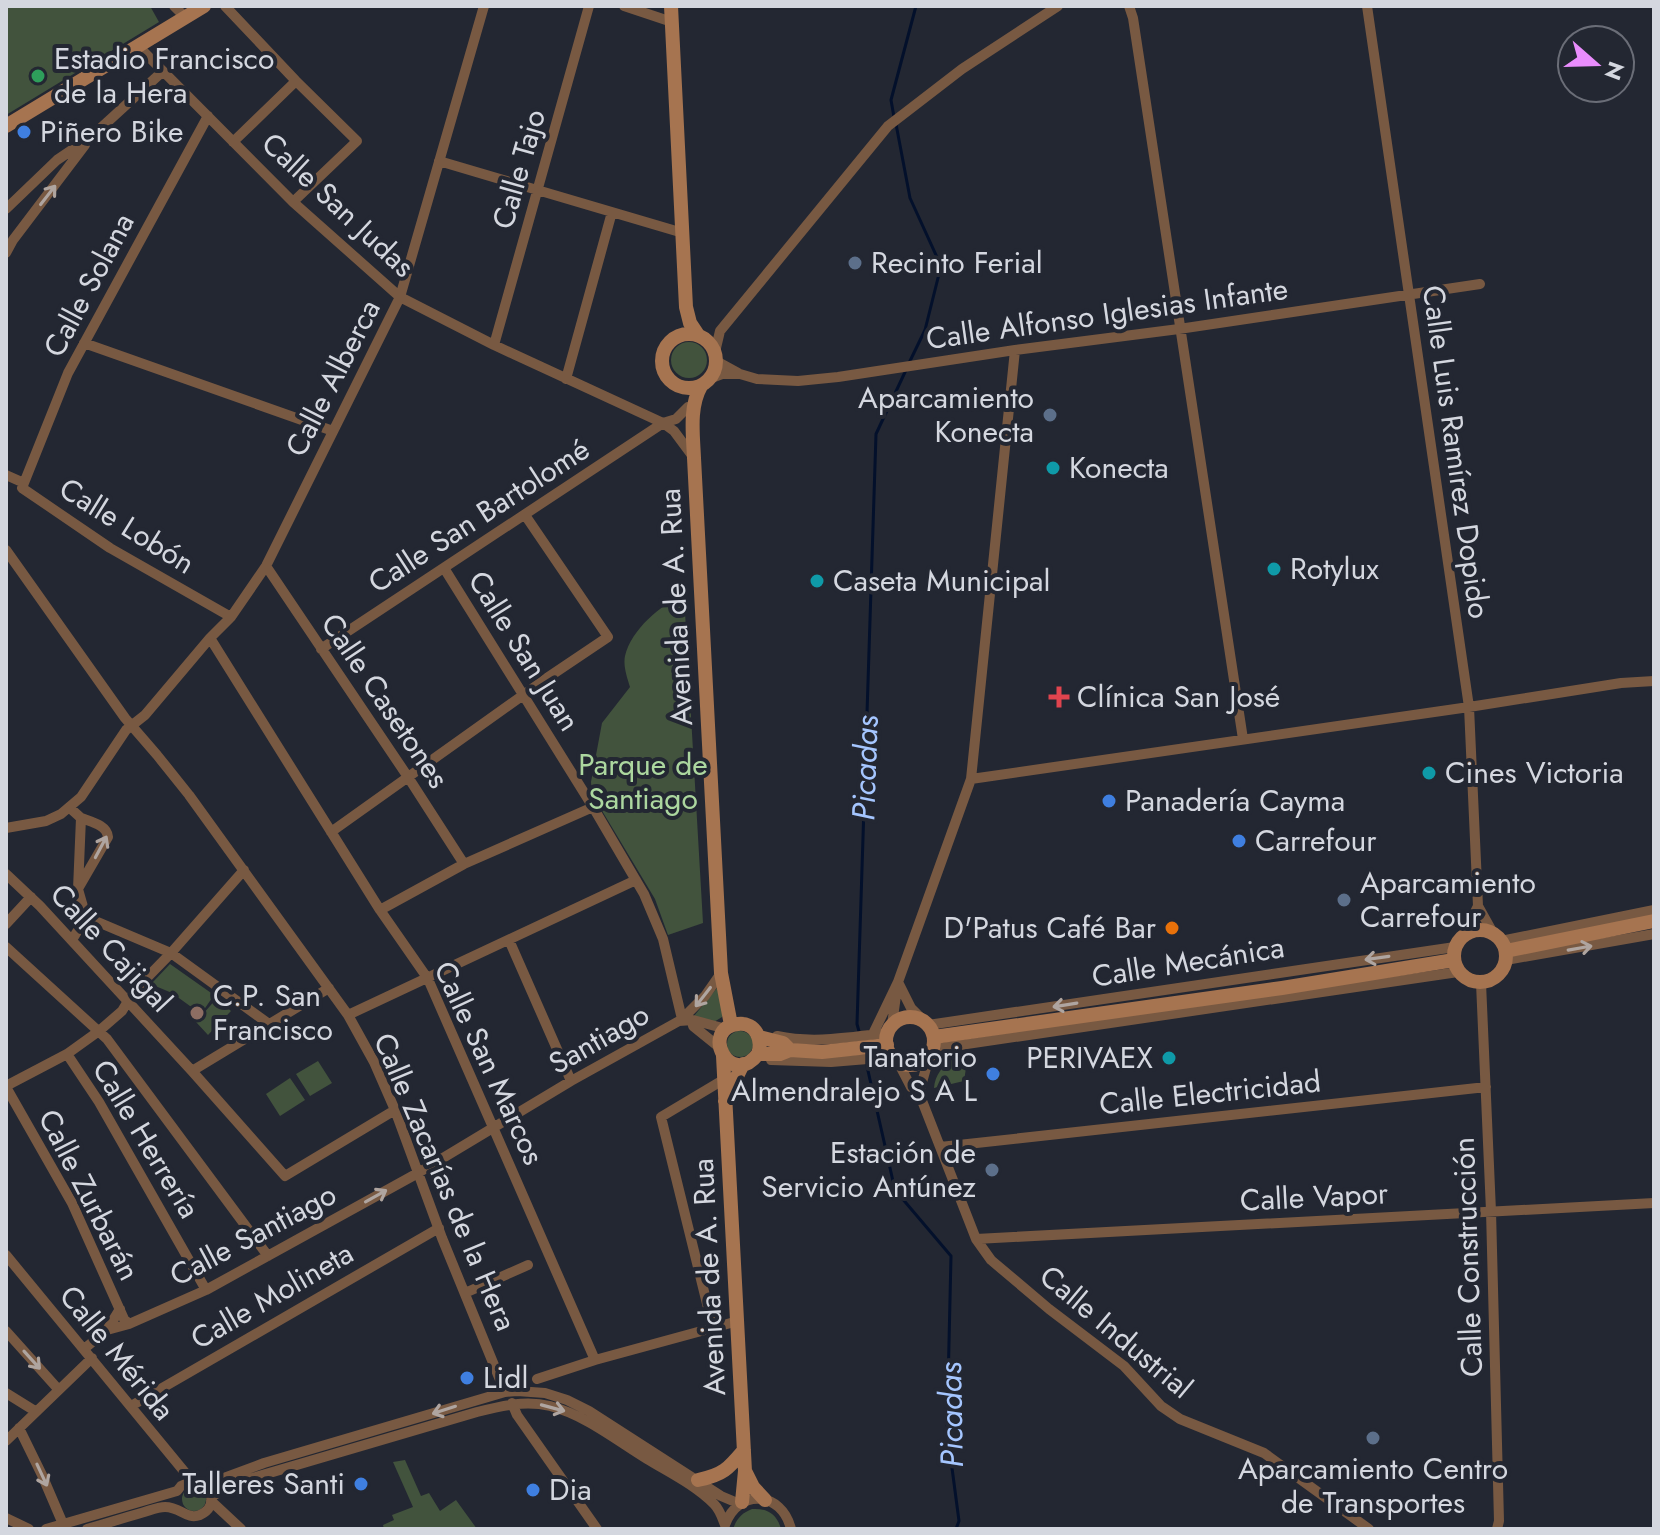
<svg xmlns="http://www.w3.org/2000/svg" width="1660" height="1535" font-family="Jost,sans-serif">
	<rect width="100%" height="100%" fill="#232732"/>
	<!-- green -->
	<path fill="#42533d" d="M6,6H150L159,22L6,115Z
		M671 360a18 18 0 1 1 36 0a18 18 0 1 1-36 0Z
		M684,595L703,923L668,935L655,899L592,794L591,782L602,723L630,687C627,677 623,666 625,656C631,630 661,604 684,595Z
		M170,964L214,995L201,1014L172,993L153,985V982Z
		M717,988L723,1012L722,1017L714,1022L694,1016Z
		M217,998L231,1011L208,1035L196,1022Z
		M727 1044a13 13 0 1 1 26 0a13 13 0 1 1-26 0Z
		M953,1059L966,1068L964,1081L934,1088C935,1075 943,1065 953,1059Z
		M318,1061L332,1083L310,1096L296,1074Z
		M290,1078L305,1100L280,1116L266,1094Z
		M405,1460L421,1496L429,1493L440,1511L456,1500L477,1529H384L383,1525L394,1520L392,1515L413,1507L393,1462Z
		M182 1499a12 12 0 1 1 24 0a12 12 0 1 1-24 0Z
		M752,1509C767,1508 777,1514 781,1529H733C737,1518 742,1513 752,1509Z"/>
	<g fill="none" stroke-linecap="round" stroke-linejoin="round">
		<!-- stream -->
		<path stroke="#03102b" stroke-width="3" d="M894,117L891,100L916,6
			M896,124L910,198L941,266L925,330L909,363
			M860,1035L857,1024L876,434L906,370
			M866,1062L895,1190L951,1256L947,1430L959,1521L956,1529"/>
		<!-- street -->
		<path stroke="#785942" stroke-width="10" d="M174,6L185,17
			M225,6L296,81L357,141L293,202
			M624,6L672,22
			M1129,6L1133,18L1243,739
			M1367,6L1469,707L1478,906L1493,933
			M138,46L293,202L400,297L494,345L663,423L674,431L694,458
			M233,142L296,81
			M439,161L683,233
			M6,209L57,160L91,137L162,72
			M6,253L13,240L85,145
			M84,343L333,431
			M494,345L589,6
			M715,352L720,331L888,126L962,69L1058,6
			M716,361L738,373
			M566,379L612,212
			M709,379L722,374H740L757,379L798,381L838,377L1015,350L1179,329L1480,284
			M6,475L24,483L22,488L110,548L231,617
			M24,483L68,373L208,116
			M6,550L125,718L157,755L189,795L348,1015L374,1062L395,1110L442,1238L505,1392
			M266,566L408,777L464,864
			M444,568L593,807L644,894L663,939L682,1019
			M210,638L380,910L428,979L595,1360
			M321,649L663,423L676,419L688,407
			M971,779L1469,707L1621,683L1654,681
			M70,808L81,818L78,889L86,917L72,940
			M6,828L46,821L61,814L81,797L126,730L145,715L210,638L231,617L266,566L400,297L484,6
			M331,832L547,678L608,637L525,515
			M6,874L40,906L192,1071L285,1176L395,1110
			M79,887L108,837C107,825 91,822 81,818
			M380,910L464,864L593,807
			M86,917L171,953L269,1024
			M6,924L31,897
			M1463,936L1478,906
			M509,940L571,1081
			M1501,941L1654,910
			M6,947L107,1039L268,1256
			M1506,960L1654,934
			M898,982L911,1008L924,1021
			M1481,983L1491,1211L1499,1521L1497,1529
			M348,1015L636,880
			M681,1020L705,996L721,973
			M892,1025L897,988
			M928,1025L1455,947
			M693,1026L719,1047
			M873,1034L898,982L971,779L1015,350
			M777,1036C814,1044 850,1037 888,1033
			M933,1049L1458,972
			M67,1054L99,1102L206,1290
			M771,1060L831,1062L892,1057
			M897,1060L911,1087L919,1093L976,1239L991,1260L1049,1309L1124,1366L1161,1406L1180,1419L1264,1453L1369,1529
			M192,1071L329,988
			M6,1086L67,1054L99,1031L122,1011L134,991L171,953L244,870
			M6,1087L72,1203L124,1319L129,1324
			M919,1093L930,1054
			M940,1147L1486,1087
			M976,1239L1654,1203
			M6,1255L192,1481
			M465,1293L528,1265
			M713,1328L661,1117L723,1080
			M107,1330L129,1324L206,1290L418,1173L571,1081L679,1021L693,1020L726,1029
			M6,1331L58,1389
			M84,1349L107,1330L120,1309
			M537,1379L595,1360L738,1321
			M6,1393L35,1411
			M512,1403L517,1415L597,1529
			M131,1406L439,1228
			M19,1428L42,1475L63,1524
			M6,1441L92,1358
			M205,1485L264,1463L505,1392L517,1391L545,1393L567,1400L589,1411L721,1496L740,1504
			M211,1497L235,1483L477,1412C501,1406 525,1400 550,1406C585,1415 616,1440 647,1459C670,1473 695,1485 714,1504C720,1510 722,1517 725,1525
			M211,1501L241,1529
			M6,1518L29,1529
			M725,1525C738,1488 782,1491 791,1529
			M46,1529L177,1491L181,1486L192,1481C211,1483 220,1506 200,1515C186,1520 181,1507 165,1507C157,1507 149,1511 141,1513C123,1518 105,1524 87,1529"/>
		<!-- secondary -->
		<path stroke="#a67450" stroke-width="14" d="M671,6L686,307L690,323L698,335
			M6,126L204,6
			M662 361a27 27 0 1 1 54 0a27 27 0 1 1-54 0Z
			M701,386C689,407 693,434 694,458L721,973L731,1025
			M1454 956a26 26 0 1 1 52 0a26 26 0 1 1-52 0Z
			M1506,951L1654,921
			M886 1041a24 24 0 1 1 48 0a24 24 0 1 1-48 0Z
			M759,1037L783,1043L790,1050
			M934,1037L1282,988L1454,960
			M758,1054C763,1040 756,1022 738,1024C699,1028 730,1090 758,1054H780L790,1050L822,1052L887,1045
			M723,1056L745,1471L742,1502
			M725,1101L743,1064
			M745,1471L753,1487L765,1500
			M698,1480C723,1475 728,1469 744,1450"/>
	</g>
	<!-- one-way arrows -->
	<defs><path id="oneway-shaft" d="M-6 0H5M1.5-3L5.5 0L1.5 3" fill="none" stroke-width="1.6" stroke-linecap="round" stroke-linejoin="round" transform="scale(2)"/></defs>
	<g stroke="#afa5a0">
		<use href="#oneway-shaft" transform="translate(48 195) rotate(-52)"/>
		<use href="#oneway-shaft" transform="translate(101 847) rotate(-62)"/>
		<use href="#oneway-shaft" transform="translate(1580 948) rotate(-10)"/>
		<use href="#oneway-shaft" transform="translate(1377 958) rotate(172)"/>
		<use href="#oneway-shaft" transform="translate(703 997) rotate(128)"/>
		<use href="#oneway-shaft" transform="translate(1065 1005) rotate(171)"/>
		<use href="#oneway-shaft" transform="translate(376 1196) rotate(-29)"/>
		<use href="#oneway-shaft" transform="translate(32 1360) rotate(48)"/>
		<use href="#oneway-shaft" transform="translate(553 1408) rotate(15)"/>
		<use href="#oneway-shaft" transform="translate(444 1410) rotate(162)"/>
		<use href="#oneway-shaft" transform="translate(42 1475) rotate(65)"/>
	</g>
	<!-- markers -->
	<circle fill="#2e9e5b" stroke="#232732" stroke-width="3" cx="38" cy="76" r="8"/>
	<g fill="#3f7fe0" stroke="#232732" stroke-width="3">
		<circle cx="24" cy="132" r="8"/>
		<circle cx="1109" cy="801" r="8"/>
		<circle cx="1239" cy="841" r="8"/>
		<circle cx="993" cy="1074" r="8"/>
		<circle cx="467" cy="1378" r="8"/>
		<circle cx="361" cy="1484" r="8"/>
		<circle cx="533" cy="1490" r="8"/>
	</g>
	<g fill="#5c6f8a" stroke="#232732" stroke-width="3">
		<circle cx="855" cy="263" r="8"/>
		<circle cx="1050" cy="415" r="8"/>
		<circle cx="1344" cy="900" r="8"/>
		<circle cx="992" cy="1170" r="8"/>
		<circle cx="1373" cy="1438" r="8"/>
	</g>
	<g fill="#0f9aa8" stroke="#232732" stroke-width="3">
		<circle cx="1053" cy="468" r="8"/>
		<circle cx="1274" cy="569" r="8"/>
		<circle cx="817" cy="581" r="8"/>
		<circle cx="1429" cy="773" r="8"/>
		<circle cx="1169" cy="1058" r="8"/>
	</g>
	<path fill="#e0444e" stroke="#232732" stroke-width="3" d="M1055 685h8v8h8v8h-8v8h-8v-8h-8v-8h8z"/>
	<circle fill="#e8710a" stroke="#232732" stroke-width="3" cx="1172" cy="928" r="8"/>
	<circle fill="#8d6e63" stroke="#232732" stroke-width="3" cx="197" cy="1013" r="8"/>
	<g text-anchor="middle" stroke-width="8" stroke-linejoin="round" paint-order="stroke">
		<!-- poi labels -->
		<g font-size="30" fill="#d4d7df" stroke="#232732" text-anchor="start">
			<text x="54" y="69">Estadio Francisco<tspan x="54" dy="34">de la Hera</tspan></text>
			<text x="40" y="142">Piñero Bike</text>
			<text x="871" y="273">Recinto Ferial</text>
			<text x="1034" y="408" text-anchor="end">Aparcamiento<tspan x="1034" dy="34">Konecta</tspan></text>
			<text x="1069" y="478">Konecta</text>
			<text x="1290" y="579">Rotylux</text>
			<text x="833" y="591">Caseta Municipal</text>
			<text x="1077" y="707">Clínica San José</text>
			<text x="1445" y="783">Cines Victoria</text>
			<text x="1125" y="811">Panadería Cayma</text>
			<text x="1255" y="851">Carrefour</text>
			<text x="1360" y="893">Aparcamiento<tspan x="1360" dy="34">Carrefour</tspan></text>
			<text x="1156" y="938" text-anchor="end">D'Patus Café Bar</text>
			<text x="213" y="1006">C.P. San<tspan x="213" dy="34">Francisco</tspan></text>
			<text x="977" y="1067" text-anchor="end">Tanatorio<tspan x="977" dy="34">Almendralejo S A L</tspan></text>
			<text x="1153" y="1068" text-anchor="end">PERIVAEX</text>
			<text x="976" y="1163" text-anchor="end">Estación de<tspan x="976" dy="34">Servicio Antúnez</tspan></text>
			<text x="483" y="1388">Lidl</text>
			<text x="1373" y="1479" text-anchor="middle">Aparcamiento Centro<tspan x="1373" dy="34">de Transportes</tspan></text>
			<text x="345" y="1494" text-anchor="end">Talleres Santi</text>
			<text x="549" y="1500">Dia</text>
		</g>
		<!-- street labels -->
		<g font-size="30" fill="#d4d7df" stroke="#232732">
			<text transform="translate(519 169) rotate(-74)" y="10">Calle Tajo</text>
			<text transform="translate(338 205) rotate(43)" y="10">Calle San Judas</text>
			<text transform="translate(89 285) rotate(-62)" y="10">Calle Solana</text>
			<text transform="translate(1107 314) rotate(-8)" y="10">Calle Alfonso Iglesias Infante</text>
			<text transform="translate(333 378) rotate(-63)" y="10">Calle Alberca</text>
			<text transform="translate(1456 452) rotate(82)" y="10">Calle Luis Ramírez Dopido</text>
			<text transform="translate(479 516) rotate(-33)" y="10">Calle San Bartolomé</text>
			<text transform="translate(127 526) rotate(32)" y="10">Calle Lobón</text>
			<text transform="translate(676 607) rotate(-93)" y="10">Avenida de A. Rua</text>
			<text transform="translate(524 651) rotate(58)" y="10">Calle San Juan</text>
			<text transform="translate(385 701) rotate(56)" y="10">Calle Casetones</text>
			<text transform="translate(111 948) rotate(47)" y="10">Calle Cajigal</text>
			<text transform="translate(1188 962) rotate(-9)" y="10">Calle Mecánica</text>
			<text transform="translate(599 1039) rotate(-30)" y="10">Santiago</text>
			<text transform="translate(489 1063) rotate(65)" y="10">Calle San Marcos</text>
			<text transform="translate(1210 1093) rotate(-6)" y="10">Calle Electricidad</text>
			<text transform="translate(146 1139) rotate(59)" y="10">Calle Herrería</text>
			<text transform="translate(445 1182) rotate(67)" y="10">Calle Zacarías de la Hera</text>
			<text transform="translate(89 1195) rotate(63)" y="10">Calle Zurbarán</text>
			<text transform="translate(1314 1197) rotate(-3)" y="10">Calle Vapor</text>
			<text transform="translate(253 1235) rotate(-28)" y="10">Calle Santiago</text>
			<text transform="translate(1468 1257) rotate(-92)" y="10">Calle Construcción</text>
			<text transform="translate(709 1277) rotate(-93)" y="10">Avenida de A. Rua</text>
			<text transform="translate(272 1296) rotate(-30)" y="10">Calle Molineta</text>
			<text transform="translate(1116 1332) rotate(40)" y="10">Calle Industrial</text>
			<text transform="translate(117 1353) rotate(51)" y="10">Calle Mérida</text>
		</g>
		<!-- park labels -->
		<g font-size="30" fill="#acd79f" stroke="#232732">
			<text x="643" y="775">Parque de<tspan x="643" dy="34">Santiago</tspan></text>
		</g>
		<!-- water labels -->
		<g font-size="32" font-style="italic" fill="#a5c6ff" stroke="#232732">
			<text transform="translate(865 768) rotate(-88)" y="11">Picadas</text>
			<text transform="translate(951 1415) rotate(-91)" y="11">Picadas</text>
		</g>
	</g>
	<!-- border -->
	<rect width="1660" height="1535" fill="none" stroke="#d4d7df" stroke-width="16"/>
	<!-- north arrow -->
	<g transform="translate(1596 64) rotate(110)"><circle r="38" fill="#232732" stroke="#6a6d77" stroke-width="2"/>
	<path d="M0-6L14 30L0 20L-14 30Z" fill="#ea8dfd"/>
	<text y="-12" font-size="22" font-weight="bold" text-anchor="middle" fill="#d4d7df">N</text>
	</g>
</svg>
